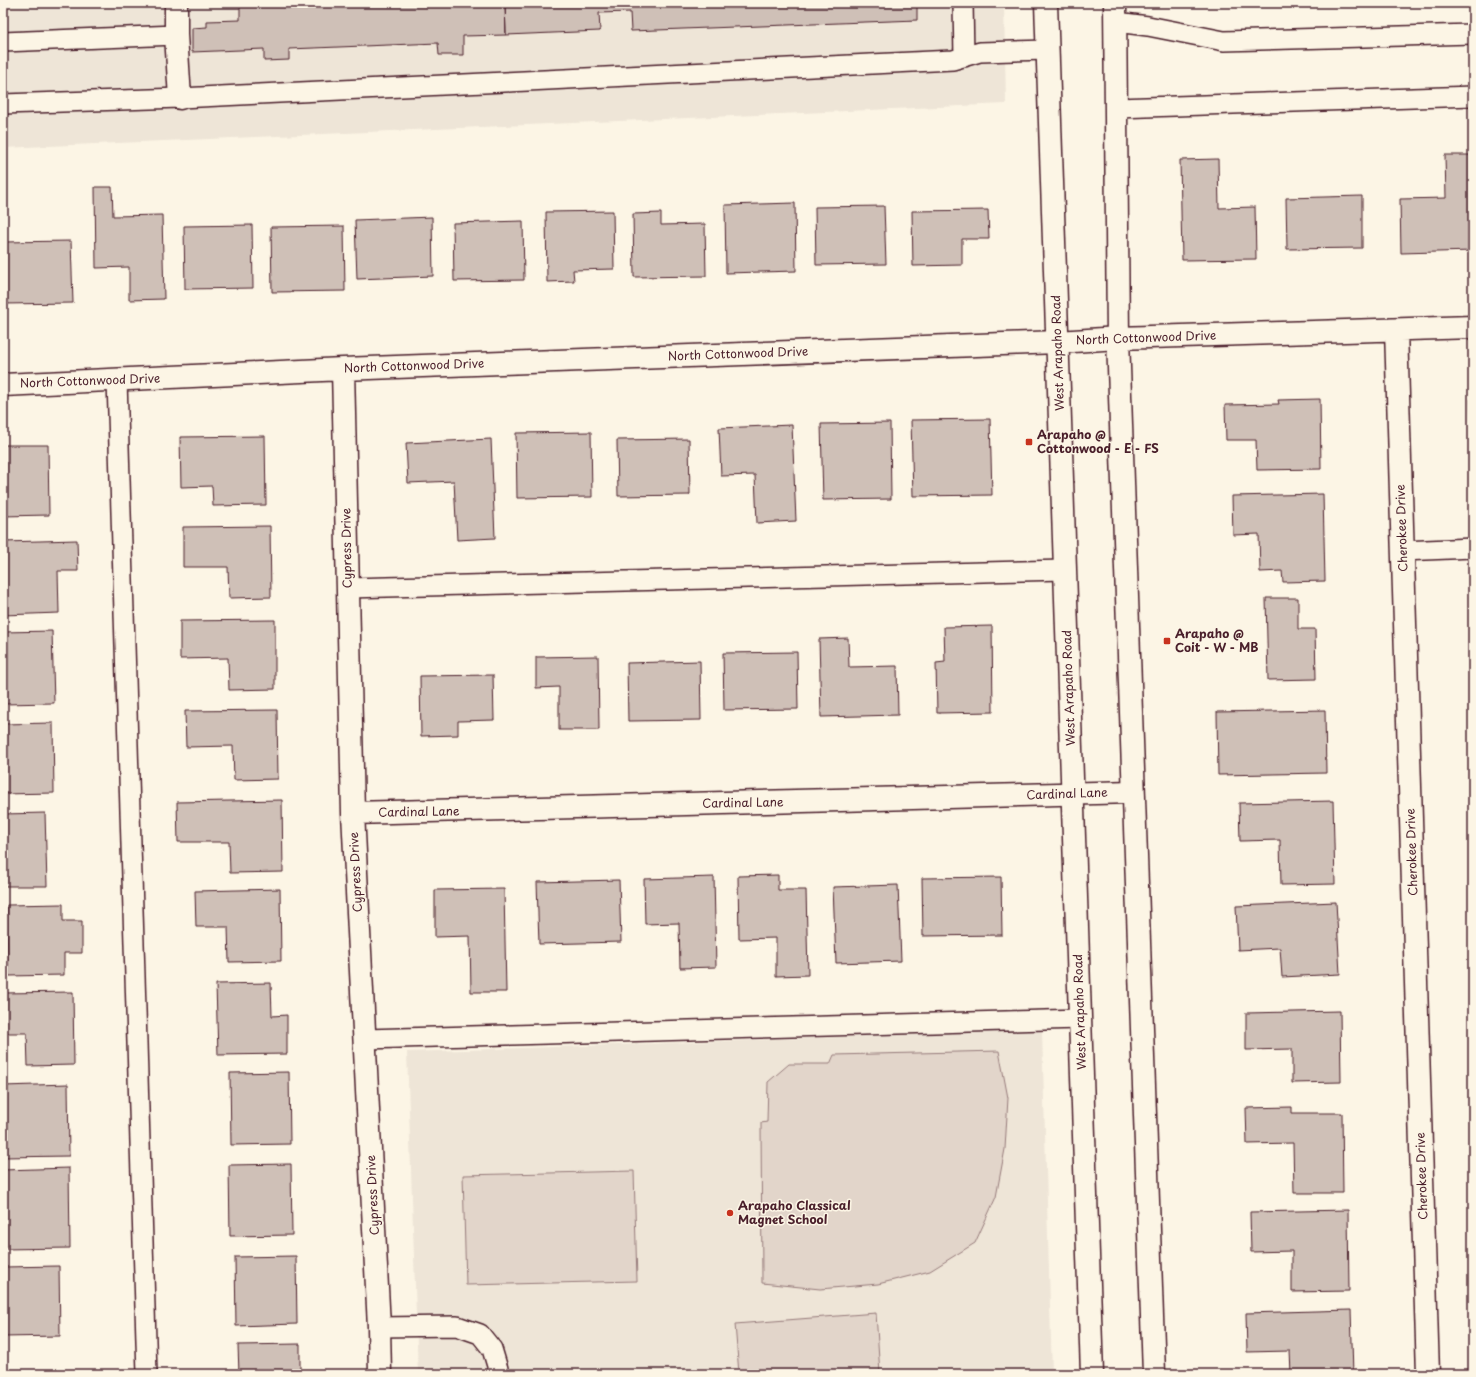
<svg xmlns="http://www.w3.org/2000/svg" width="1476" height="1377" font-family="'Playpen Sans',sans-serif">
	<rect width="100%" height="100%" fill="#fcf5e5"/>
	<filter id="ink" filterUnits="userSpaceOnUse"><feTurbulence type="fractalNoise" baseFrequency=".025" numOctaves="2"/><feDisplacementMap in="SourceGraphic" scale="8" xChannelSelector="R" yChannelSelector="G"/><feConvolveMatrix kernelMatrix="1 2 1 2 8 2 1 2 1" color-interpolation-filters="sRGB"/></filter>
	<g filter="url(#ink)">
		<!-- built -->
		<path fill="#eee5d7" d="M3,3H1004L1006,104L3,148Z
			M1042,1030L1052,1374H418L407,1052Z"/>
		<!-- green -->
		<path fill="#e2d5ca" stroke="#967a7a" d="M999,1051L1008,1098L1005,1149L996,1197L975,1243L930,1271L878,1284L820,1289L762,1283L761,1123L767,1122L768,1082L789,1064H830L834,1055Z
			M634,1171L637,1281L466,1285L463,1175Z
			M876,1313L880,1374H739L735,1324Z"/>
		<!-- building -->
		<path fill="#cfc0b7" stroke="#4a1f2b" d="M240,3H505L506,35L463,36V55H439L438,43L289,49V60L264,61V49L192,52V28L207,27V21L240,20Z
			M505,3H917V20L631,31L630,12L599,13L600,31L506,35Z
			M1445,155H1473V251L1401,253L1400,199L1446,198Z
			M1218,159L1219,208L1255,207L1256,259L1182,260L1180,160Z
			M95,187H112L113,216L162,215L164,299L129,300V267L96,268Z
			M1362,196V248L1287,249L1286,198Z
			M795,203L796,271L726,273L725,205Z
			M884,206L886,264L816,265L815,207Z
			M988,210L989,239H962V265L913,266L912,211Z
			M613,211L614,269L573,270L574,281L547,282L546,212Z
			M661,213V225L705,224L706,276L634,277L633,214Z
			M432,217L433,276L357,279L355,220Z
			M523,221L524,280L454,281L453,223Z
			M252,225L253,288L185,289L184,226Z
			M344,226L345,291L272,292L271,227Z
			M71,241L73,303L3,304V242Z
			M1320,399L1321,469L1257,470L1256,440H1226L1225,405L1279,404L1278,400Z
			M1471,399H1473V455H1472Z
			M990,419L992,495L913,496L911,420Z
			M890,423L891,499L823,500L821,424Z
			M792,425L796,521L757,523L755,475L721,476L719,428Z
			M591,432L592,497L517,498L516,433Z
			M265,436L266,505L213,506L212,486L181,487L180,437Z
			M491,439L495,538L457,540L454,481L408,483L406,443Z
			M689,439L690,495L618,496L617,440Z
			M3,445H48L49,515L3,516Z
			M1323,494L1325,581L1283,582L1282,571L1260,572L1259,534L1233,535L1232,496Z
			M270,526L271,597L229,598L228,567H183V527Z
			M77,540L78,571H58L59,613L3,615V542Z
			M1266,598H1298V629H1315L1316,679L1268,680Z
			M275,620V689L229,690L228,658L180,659V621Z
			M992,626L993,712L937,713L936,663L945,662L944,627Z
			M52,631L54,703L3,704V632Z
			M848,638L849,667L897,666L898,715L821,717L819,639Z
			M797,652L798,709L724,710L723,653Z
			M598,656L599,730H559V687L536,688V657Z
			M700,661L701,720L628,721L627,663Z
			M493,675L494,720L458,721V735L421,736L420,676Z
			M277,710L278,779L234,780L233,746L186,747L185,711Z
			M1325,710L1326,773L1218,775L1217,712Z
			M53,723L54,793L3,794V724Z
			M282,800L283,872L230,873L229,842H178L177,802Z
			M1333,801L1335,884L1281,885L1280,840L1240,841L1239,803Z
			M45,813L47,886H3V814Z
			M778,875V890H806L808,975L776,976V938L739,939L738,876Z
			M714,877L716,967L680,968L679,923L645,924L644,879Z
			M1001,877L1002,935L923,936L922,878Z
			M619,880L621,942L539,944L537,882Z
			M898,885L901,961L836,963L833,887Z
			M280,889L281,961L229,962L228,927H196L195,891Z
			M504,889L506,992H471L470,936L435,937V890Z
			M1336,902L1340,974L1282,977L1280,948L1238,950L1236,906Z
			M63,904V921H82V953H64V975L8,976L7,905Z
			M271,983L272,1016L287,1015V1054L218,1055L216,984Z
			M73,992L74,1065L28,1066L27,1033H3V993Z
			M1340,1011L1341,1082L1292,1083V1049L1246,1050V1013Z
			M289,1072L290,1144L231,1145L230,1073Z
			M68,1084L69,1156L3,1157V1086Z
			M1292,1107V1113H1342L1343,1193H1294L1293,1143L1247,1144L1246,1108Z
			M291,1164L292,1235L230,1236L229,1165Z
			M69,1168L70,1248L3,1249V1170Z
			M1348,1210L1349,1291L1292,1292V1251L1251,1252L1250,1212Z
			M296,1256L297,1324L236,1326L235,1257Z
			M59,1266L60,1336L3,1337V1267Z
			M1351,1310L1353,1374H1291L1290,1351L1247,1352L1246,1313Z
			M300,1344V1374H239L238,1345Z
			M78,1373V1374H5Z"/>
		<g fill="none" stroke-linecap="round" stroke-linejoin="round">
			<!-- lane casing -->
			<g stroke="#4a1f2b" stroke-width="22">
				<path id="lane" d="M963,3L964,57
					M1116,22L1148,26L1224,41L1473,34
					M3,42L176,35
					M3,104L180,98L953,60L980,52L1047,50
					M1117,108L1473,96
					M117,380L147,1374
					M1402,551L1473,548
					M348,588L1065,570
					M365,1039L1080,1019
					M379,1327L457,1326L480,1334L492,1349L498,1369V1374"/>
			</g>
			<!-- street casing -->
			<g stroke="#4a1f2b" stroke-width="25">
				<path id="street" d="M176,3V35L180,98
					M1396,330L1428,1374
					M343,369L353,813L379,1327L380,1374
					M3,385L343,369L1058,342L1118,338L1473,327
					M353,813L1133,792"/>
			</g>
			<!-- secondary casing -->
			<g stroke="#4a1f2b" stroke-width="25">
				<path id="secondary" d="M1046,3L1092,1374
					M1115,3L1118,338L1154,1374"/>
			</g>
			<!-- lane -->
			<use href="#lane" stroke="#fcf5e5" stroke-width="19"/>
			<!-- street -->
			<use href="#street" stroke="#fcf5e5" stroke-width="22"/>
			<!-- secondary -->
			<use href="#secondary" stroke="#fcf5e5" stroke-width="22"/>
		</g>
	</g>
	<!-- markers -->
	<g fill="#c8321e" stroke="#fcf5e5" stroke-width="1.5">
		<rect x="1025" y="438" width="8" height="8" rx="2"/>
		<rect x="1163" y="637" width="8" height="8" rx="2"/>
		<circle cx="730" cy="1213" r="4"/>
	</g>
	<g text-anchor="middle" stroke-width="3" stroke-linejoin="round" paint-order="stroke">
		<!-- street labels -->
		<g font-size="12" fill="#4a1f2b" stroke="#fcf5e5">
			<text transform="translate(1146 338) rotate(-2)" y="4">North Cottonwood Drive</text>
			<text transform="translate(1058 353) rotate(-92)" y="4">West Arapaho Road</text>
			<text transform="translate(738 354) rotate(-2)" y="4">North Cottonwood Drive</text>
			<text transform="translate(414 366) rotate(-2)" y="4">North Cottonwood Drive</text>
			<text transform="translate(90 381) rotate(-2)" y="4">North Cottonwood Drive</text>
			<text transform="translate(1402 528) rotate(-92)" y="4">Cherokee Drive</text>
			<text transform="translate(347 548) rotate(-91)" y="4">Cypress Drive</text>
			<text transform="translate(1069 688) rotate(-92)" y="4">West Arapaho Road</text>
			<text transform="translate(1067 794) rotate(-2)" y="4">Cardinal Lane</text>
			<text transform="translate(743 803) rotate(-1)" y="4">Cardinal Lane</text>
			<text transform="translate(419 812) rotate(-1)" y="4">Cardinal Lane</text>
			<text transform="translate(1412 852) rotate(-92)" y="4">Cherokee Drive</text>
			<text transform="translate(356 872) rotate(-93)" y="4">Cypress Drive</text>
			<text transform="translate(1080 1012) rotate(-92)" y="4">West Arapaho Road</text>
			<text transform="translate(1422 1176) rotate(-92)" y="4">Cherokee Drive</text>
			<text transform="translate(373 1195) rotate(-93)" y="4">Cypress Drive</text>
		</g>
		<!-- poi labels -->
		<g font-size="12" font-weight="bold" fill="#4a1f2b" stroke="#fcf5e5" text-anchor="start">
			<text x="1037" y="439">Arapaho @<tspan x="1037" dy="14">Cottonwood - E - FS</tspan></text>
			<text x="1175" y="638">Arapaho @<tspan x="1175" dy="14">Coit - W - MB</tspan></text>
			<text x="738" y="1210">Arapaho Classical<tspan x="738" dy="14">Magnet School</tspan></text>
		</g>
	</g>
	<!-- margin -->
	<rect width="1476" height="1377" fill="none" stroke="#fcf5e5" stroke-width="16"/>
	<rect x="8" y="8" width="1460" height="1361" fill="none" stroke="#4a1f2b" stroke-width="1.5" filter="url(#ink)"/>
</svg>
